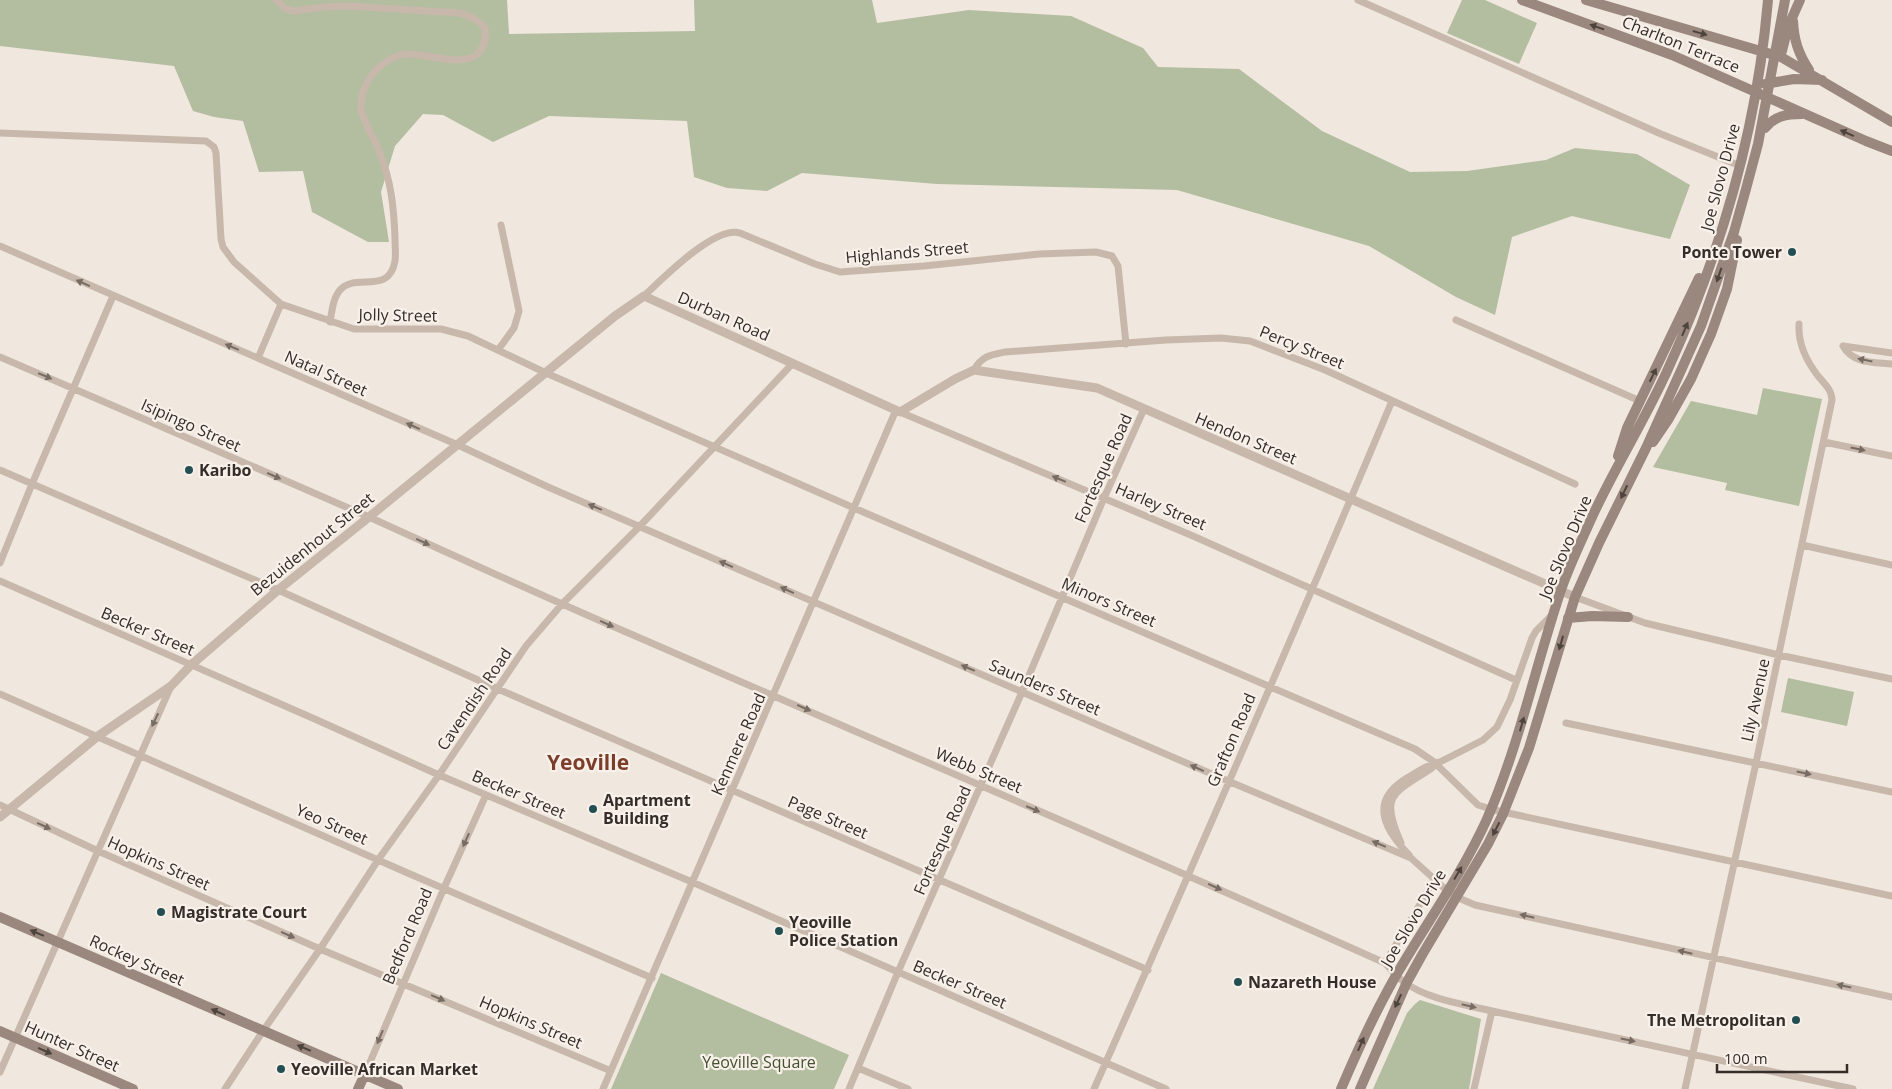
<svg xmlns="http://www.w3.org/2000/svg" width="1892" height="1089" font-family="'Open Sans',sans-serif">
	<rect width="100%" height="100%" fill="#f0e7de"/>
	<!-- green -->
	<path fill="#b3bd9f" d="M0,0H507L509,34L695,31L694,0H872L877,23L969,10L1071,16L1143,48L1158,67L1239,69L1322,131L1410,172L1467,171L1546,160L1575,148L1637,154L1690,185L1670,239L1572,216L1512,237L1495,315L1456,297L1369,246L1177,190L937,184L802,173L767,191L727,188L694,177L687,121L549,116L493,142L443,115L423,114L395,146L381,192L389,242H368L312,212L303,171L259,172L243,121L214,117L193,111L174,66L0,46Z
		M1462,0H1485L1537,23L1519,64L1447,33Z
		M1763,388L1822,399L1799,506L1725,490L1727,483L1653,467L1691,401L1757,415Z
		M1788,678L1854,692L1847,726L1781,712Z
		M661,973L849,1055L834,1089H611Z
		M1420,1000L1481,1019L1469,1089H1373L1407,1013L1415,1004Z"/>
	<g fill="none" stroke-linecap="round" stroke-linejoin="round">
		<!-- minor -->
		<path stroke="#c7b8ab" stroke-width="7" d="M276,0L286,9L294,11L323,7L350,6L459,13C470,16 477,19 485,28C489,79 434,53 406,54C393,55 378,66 371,76C365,85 360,96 361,108C363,124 375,138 380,153C391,181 394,208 395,238C395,246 396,254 395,261C389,296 355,272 340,290C333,298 332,311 330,322
			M1358,0L1661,134L1738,165
			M0,133L206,141L214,147L216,153L221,239L223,247L234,262L281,304L354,329H441L468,336L546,373L854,508L1415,749L1434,762L1478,805L1494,810L1892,896
			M0,246L458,445L548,487L1228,781L1411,858L1443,887L1461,899L1475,905L1892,997
			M644,296C662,279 715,225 740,233L815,264L840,272L924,266L1039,254L1096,252L1112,256L1118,266L1126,344
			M1456,320L1640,401
			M1843,346C1853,364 1874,362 1892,364
			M1843,346L1892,353
			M498,350L514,328L519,311L501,225
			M0,357C123,410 247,463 369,517C459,558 549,599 640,638C888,746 1138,852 1385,963C1391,970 1397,977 1404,982C1429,1000 1463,1004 1492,1011L1853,1089
			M258,358L281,304
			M974,370C982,356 990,355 1005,352L1166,340L1221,338L1250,341L1325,370L1575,484
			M900,412L1193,536L1516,680
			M1824,442L1892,456
			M0,470L278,590L498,689L1148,970
			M1802,545L1892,565
			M0,563L32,484L113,296
			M0,581L317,720L439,775L692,882L1166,1089
			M1575,597L1645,623L1779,655L1892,679
			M0,694L410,874L652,978
			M1566,723L1892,792
			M0,805L98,851L320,949L611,1071
			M1401,843C1379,794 1393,794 1432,768
			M1409,855C1381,826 1369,798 1412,775C1421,770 1430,763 1440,762L1483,740L1497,727L1510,700L1532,638L1536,631L1552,615
			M1385,963L1435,879
			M858,1068L908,1089
			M0,1072L171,686
			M365,1074L444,888L486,795
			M225,1089L263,1031L320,949L378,860L439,775L526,646L562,604L640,526L793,363
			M603,1089L896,410
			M849,1089L898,972L1022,692L1104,498L1144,409
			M1094,1089C1195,861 1295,632 1392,401
			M1474,1089L1492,1011
			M1685,1089L1756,763L1832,400C1832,390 1824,383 1818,376C1806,360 1798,344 1799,324"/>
		<!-- tertiary -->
		<path stroke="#c7b8ab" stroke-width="9" d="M0,817L98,736L171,686L191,665L278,590L369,517L615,316L644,296L900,412L955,379L974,370L1097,388L1575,597"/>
		<!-- secondary -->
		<path stroke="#9a877d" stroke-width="10" d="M1522,0L1672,55L1866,141L1892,151
			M1586,0L1781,57L1892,122
			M1793,21C1794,40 1798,53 1809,70
			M1782,51L1788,27L1800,0
			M1765,84L1794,79L1822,80
			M1765,128C1775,116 1786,114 1802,114
			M1653,442L1668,420L1691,379L1711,334L1727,289L1737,240
			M1618,456L1627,428L1699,278
			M1568,618L1592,616L1628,617
			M0,917L398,1089
			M0,1031L133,1089
			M358,1089L365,1074
			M1341,1089C1358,1049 1376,1010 1398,972C1428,921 1463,872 1487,819C1519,746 1535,668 1560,593C1568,568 1581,542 1592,517C1615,467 1645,420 1668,369C1721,253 1757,128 1768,0
			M1360,1089L1407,982L1422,955L1488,844L1503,814L1529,748L1575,597L1599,543L1646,448L1701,326L1734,232L1746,189L1758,144L1785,0"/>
	</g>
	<!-- one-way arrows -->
	<defs><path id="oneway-solid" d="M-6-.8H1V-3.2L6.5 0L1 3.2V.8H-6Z" transform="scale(1.25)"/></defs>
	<g fill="#4e443e">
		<use href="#oneway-solid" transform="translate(1597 27) rotate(-161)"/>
		<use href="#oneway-solid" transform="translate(1700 33) rotate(16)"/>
		<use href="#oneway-solid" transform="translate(1847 133) rotate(-156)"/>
		<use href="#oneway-solid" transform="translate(1719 275) rotate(109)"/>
		<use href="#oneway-solid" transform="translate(1685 329) rotate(-67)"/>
		<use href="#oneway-solid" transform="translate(1653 375) rotate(-64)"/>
		<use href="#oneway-solid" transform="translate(1624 492) rotate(116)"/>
		<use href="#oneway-solid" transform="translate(1561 643) rotate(106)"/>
		<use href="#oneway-solid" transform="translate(1522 724) rotate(-74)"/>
		<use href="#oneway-solid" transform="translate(1496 829) rotate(117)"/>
		<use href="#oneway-solid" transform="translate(1458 873) rotate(-59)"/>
		<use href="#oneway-solid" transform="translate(37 933) rotate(-157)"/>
		<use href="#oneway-solid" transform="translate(1398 1001) rotate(115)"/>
		<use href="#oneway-solid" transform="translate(218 1012) rotate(-156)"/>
		<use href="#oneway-solid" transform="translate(1361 1044) rotate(-66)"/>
		<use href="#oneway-solid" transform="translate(304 1048) rotate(-157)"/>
		<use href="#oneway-solid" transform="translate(45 1051) rotate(24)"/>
	</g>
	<g fill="#776c64">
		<use href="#oneway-solid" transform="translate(83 283) rotate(-156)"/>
		<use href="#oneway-solid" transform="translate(232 347) rotate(-157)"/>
		<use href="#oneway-solid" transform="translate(1865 360) rotate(-169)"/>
		<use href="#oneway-solid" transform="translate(45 376) rotate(23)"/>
		<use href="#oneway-solid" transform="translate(413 426) rotate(-156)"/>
		<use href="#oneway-solid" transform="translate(1858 449) rotate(12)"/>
		<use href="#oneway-solid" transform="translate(274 476) rotate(24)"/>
		<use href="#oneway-solid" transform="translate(1059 479) rotate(-157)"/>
		<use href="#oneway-solid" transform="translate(595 507) rotate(-157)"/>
		<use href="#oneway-solid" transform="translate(423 542) rotate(25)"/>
		<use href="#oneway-solid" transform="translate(726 564) rotate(-156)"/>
		<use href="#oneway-solid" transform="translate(787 590) rotate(-156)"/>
		<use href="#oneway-solid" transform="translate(607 624) rotate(24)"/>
		<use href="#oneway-solid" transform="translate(968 668) rotate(-157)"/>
		<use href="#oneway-solid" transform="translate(804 708) rotate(24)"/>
		<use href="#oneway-solid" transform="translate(155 720) rotate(115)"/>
		<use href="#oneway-solid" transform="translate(1197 768) rotate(-156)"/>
		<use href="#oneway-solid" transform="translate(1804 773) rotate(12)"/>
		<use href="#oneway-solid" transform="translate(1033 809) rotate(23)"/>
		<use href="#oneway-solid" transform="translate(44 826) rotate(25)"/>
		<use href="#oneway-solid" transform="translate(466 840) rotate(114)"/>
		<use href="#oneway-solid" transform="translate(1379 844) rotate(-157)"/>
		<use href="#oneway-solid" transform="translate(1215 887) rotate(24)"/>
		<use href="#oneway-solid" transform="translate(1527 916) rotate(-167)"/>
		<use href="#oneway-solid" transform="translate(288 935) rotate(24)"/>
		<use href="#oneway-solid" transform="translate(1685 952) rotate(-167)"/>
		<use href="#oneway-solid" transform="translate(1844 986) rotate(-168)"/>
		<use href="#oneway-solid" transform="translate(438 998) rotate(23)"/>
		<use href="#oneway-solid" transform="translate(1469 1006) rotate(13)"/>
		<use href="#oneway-solid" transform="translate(380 1037) rotate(113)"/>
		<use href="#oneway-solid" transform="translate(1628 1040) rotate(12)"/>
	</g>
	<!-- markers -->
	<g fill="#234f53" stroke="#f8f1ea" stroke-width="2">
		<circle cx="1792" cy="252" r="5"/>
		<circle cx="189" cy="470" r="5"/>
		<circle cx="593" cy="809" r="5"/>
		<circle cx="161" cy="912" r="5"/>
		<circle cx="779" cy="931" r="5"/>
		<circle cx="1238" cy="982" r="5"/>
		<circle cx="1796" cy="1020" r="5"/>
		<circle cx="281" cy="1069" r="5"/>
	</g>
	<g text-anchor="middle" stroke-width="4.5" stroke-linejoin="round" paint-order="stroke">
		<!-- street labels -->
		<g font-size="16" fill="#352d29" stroke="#f8f1ea">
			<text transform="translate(1681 44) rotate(22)" y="6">Charlton Terrace</text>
			<text transform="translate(1720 177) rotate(-75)" y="6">Joe Slovo Drive</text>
			<text transform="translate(907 252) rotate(-5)" y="6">Highlands Street</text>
			<text transform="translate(398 315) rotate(1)" y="6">Jolly Street</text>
			<text transform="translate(724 316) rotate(24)" y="6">Durban Road</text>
			<text transform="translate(1302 347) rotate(22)" y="6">Percy Street</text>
			<text transform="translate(326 373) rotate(24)" y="6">Natal Street</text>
			<text transform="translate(191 425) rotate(24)" y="6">Isipingo Street</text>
			<text transform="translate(1246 438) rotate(23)" y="6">Hendon Street</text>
			<text transform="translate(1103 468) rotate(-66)" y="6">Fortesque Road</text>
			<text transform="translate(1161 506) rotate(23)" y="6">Harley Street</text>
			<text transform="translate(312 544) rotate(-39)" y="6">Bezuidenhout Street</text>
			<text transform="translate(1565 547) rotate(-67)" y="6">Joe Slovo Drive</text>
			<text transform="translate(1109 602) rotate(23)" y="6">Minors Street</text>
			<text transform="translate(148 631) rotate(23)" y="6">Becker Street</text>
			<text transform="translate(1045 687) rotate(23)" y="6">Saunders Street</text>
			<text transform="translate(474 699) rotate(-56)" y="6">Cavendish Road</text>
			<text transform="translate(1755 700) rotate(-78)" y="6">Lily Avenue</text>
			<text transform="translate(1231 740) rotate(-67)" y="6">Grafton Road</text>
			<text transform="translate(738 744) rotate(-66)" y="6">Kenmere Road</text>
			<text transform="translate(979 770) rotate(23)" y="6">Webb Street</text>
			<text transform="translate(519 794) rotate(23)" y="6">Becker Street</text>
			<text transform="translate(828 817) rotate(23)" y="6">Page Street</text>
			<text transform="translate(332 824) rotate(24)" y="6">Yeo Street</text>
			<text transform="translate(942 840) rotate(-66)" y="6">Fortesque Road</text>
			<text transform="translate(159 863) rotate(24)" y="6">Hopkins Street</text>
			<text transform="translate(1413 918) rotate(-59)" y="6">Joe Slovo Drive</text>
			<text transform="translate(407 936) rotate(-67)" y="6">Bedford Road</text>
			<text transform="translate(137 960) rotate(24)" y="6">Rockey Street</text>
			<text transform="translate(960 984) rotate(23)" y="6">Becker Street</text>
			<text transform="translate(531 1022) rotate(23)" y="6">Hopkins Street</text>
			<text transform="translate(72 1046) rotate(24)" y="6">Hunter Street</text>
		</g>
		<!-- poi labels -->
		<g font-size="16" font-weight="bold" fill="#352d29" stroke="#f8f1ea" text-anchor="start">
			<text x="1782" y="258" text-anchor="end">Ponte Tower</text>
			<text x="199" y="476">Karibo</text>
			<text x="603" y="806">Apartment<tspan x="603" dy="18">Building</tspan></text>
			<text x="171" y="918">Magistrate Court</text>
			<text x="789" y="928">Yeoville<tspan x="789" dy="18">Police Station</tspan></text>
			<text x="1248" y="988">Nazareth House</text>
			<text x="1786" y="1026" text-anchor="end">The Metropolitan</text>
			<text x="291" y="1075">Yeoville African Market</text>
		</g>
		<!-- park labels -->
		<g font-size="16" fill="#455130" stroke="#f8f1ea">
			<text x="759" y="1068">Yeoville Square</text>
		</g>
		<!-- district labels -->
		<g font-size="21" font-weight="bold" fill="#7c3e2b" stroke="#f8f1ea">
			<text x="588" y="770">Yeoville</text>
		</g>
	</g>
	<!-- scale -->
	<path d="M1717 1064v8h130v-8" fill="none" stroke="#352d29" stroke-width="2.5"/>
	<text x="1724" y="1064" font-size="15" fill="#352d29" stroke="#f8f1ea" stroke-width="4" paint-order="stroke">100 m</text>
</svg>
